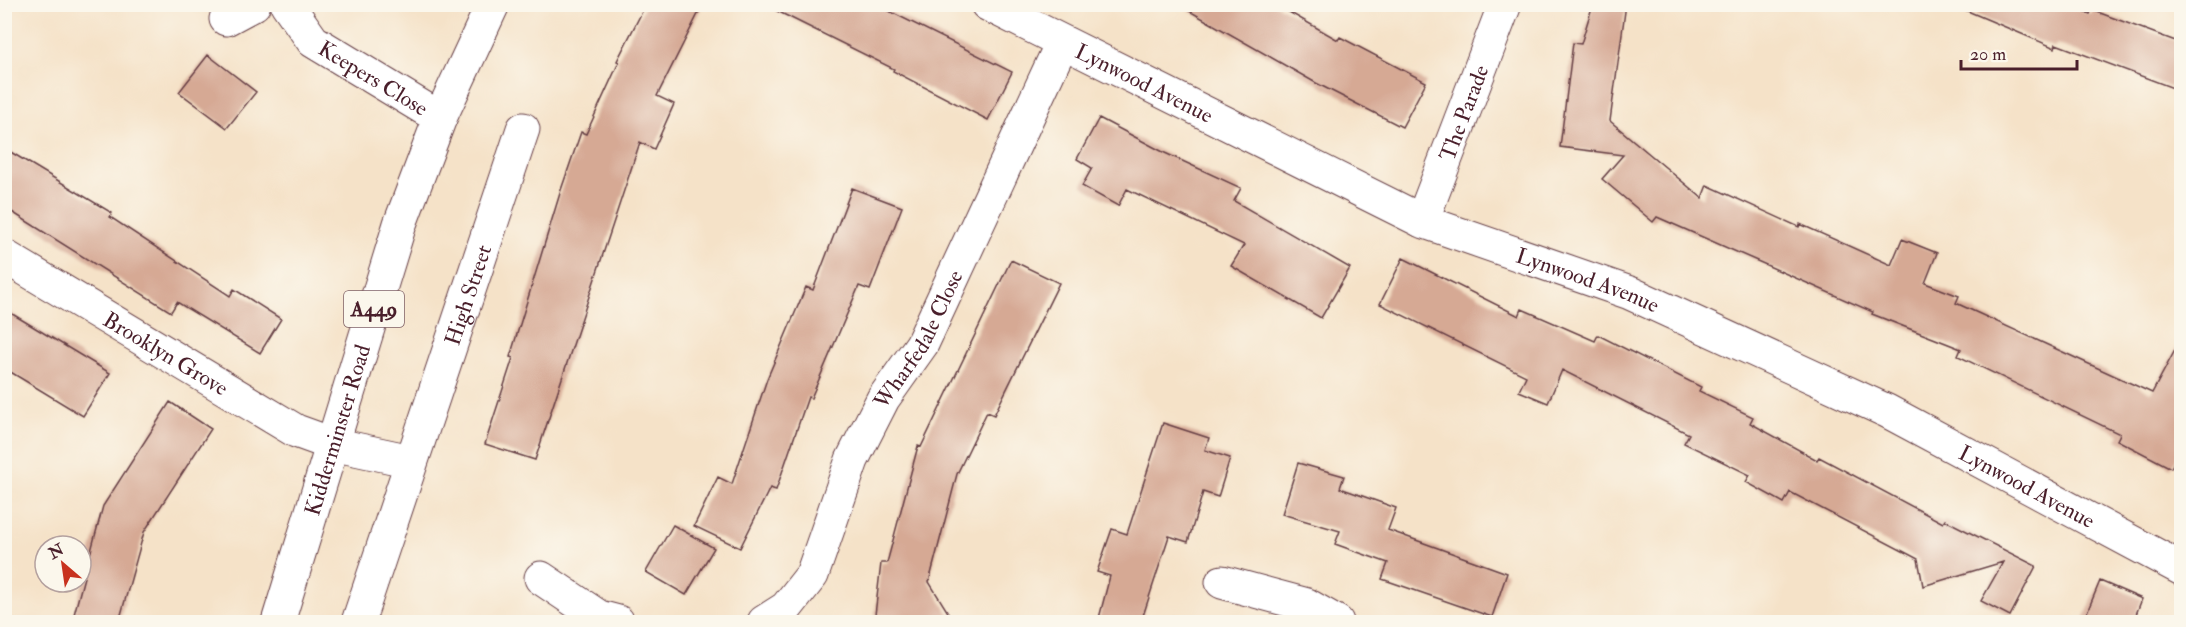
<svg xmlns="http://www.w3.org/2000/svg" width="2186" height="627" font-family="'IM FELL Double Pica',serif">
	<rect width="100%" height="100%" fill="#fbf7ec"/>
	<filter id="ink" filterUnits="userSpaceOnUse"><feTurbulence type="fractalNoise" baseFrequency=".0167" numOctaves="2"/><feDisplacementMap in="SourceGraphic" scale="12" xChannelSelector="R" yChannelSelector="G"/><feConvolveMatrix kernelMatrix="1 2 1 2 8 2 1 2 1" color-interpolation-filters="sRGB"/></filter>
	<filter id="wash" filterUnits="userSpaceOnUse"><feTurbulence type="fractalNoise" baseFrequency=".008" numOctaves="4" result="noise"/><feDisplacementMap in="SourceGraphic" scale="24" xChannelSelector="R" yChannelSelector="G"/><feGaussianBlur stdDeviation="1.35" result="paint"/><feColorMatrix in="noise" values="0 0 0 0 0 0 0 0 0 0 0 0 0 0 0 0 0 1.4 0 .05"/><feComposite in="paint" operator="in"/></filter>
	<g filter="url(#wash)">
		<rect width="100%" height="100%" fill="#f5e2c8"/>
		<g id="blocks">
			<!-- building -->
			<path fill="#d6a994" d="M646,4H703L657,96L674,104L654,149L640,142L535,460L485,444L513,358L510,357L561,190L581,132L586,134L619,62L617,61Z
				M763,4H875L1012,72L988,120L893,71L894,69Z
				M1177,4H1275L1338,40L1340,37L1426,82L1402,127L1316,83Z
				M1593,4H1626L1610,121L1702,198L1707,185L1799,227L1800,224L1891,265L1902,239L1937,253L1925,283L1959,296L1956,303L2152,393L2181,339V448L2171,468L2117,440L2120,434L1958,356L1961,349L1872,314L1873,312L1657,217L1653,222L1602,179L1623,155L1560,147L1573,43L1581,44Z
				M1951,4H2067L2090,14L2092,10L2181,43V91L2056,44L2055,48Z
				M208,55L256,92L227,128L179,92Z
				M1099,118L1165,153L1241,188L1234,201L1350,268L1321,318L1231,266L1244,245L1127,189L1118,206L1082,186L1092,168L1077,159Z
				M4,148L112,213L110,217L230,296L234,289L281,319L260,353L177,302L171,312L4,207Z
				M852,188L902,207L870,290L859,286L811,398L808,397L776,490L770,488L740,548L694,526L718,477L732,484L767,379L806,287L813,290Z
				M1403,258L1519,316L1522,309L1595,341L1598,335L1701,387L1699,391L1753,417L1750,423L1817,460L1819,457L1943,523L1945,520L2036,566L2010,616L1981,601L2003,562L1923,586L1918,559L1790,492L1784,503L1746,482L1750,475L1684,443L1689,434L1562,370L1548,403L1519,391L1526,376L1380,304Z
				M1011,260L1059,283L994,415L987,412L957,474L929,582L954,622L875,615L881,563H887L918,446L921,447Z
				M4,309L110,373L83,416L4,368Z
				M170,402L211,429L144,532L119,622H72L103,506Z
				M1163,423L1209,438L1205,450L1230,458L1218,497L1203,492L1188,542L1169,536L1141,622H1098L1110,576L1097,572L1112,529L1127,534Z
				M1298,463L1344,476L1340,488L1396,508L1388,530L1507,573L1492,617L1382,579L1388,563L1335,544L1340,531L1282,514Z
				M673,525L714,548L686,595L646,572Z
				M2100,581L2142,599L2133,622H2083Z"/>
		</g>
	</g>
	<g filter="url(#ink)">
		<use href="#blocks" fill-opacity="0" stroke="#643c43" stroke-width="1.5"/>
		<g fill="none" stroke-linecap="round" stroke-linejoin="round">
			<!-- street casing -->
			<g stroke="#643c43" stroke-width="35">
				<g id="street">
					<path id="s1" d="M287,4L313,41L440,118"/>
					<path id="s2" d="M987,4L1422,221L1630,293L1887,411L2182,569"/>
					<path d="M226,19L254,4"/>
					<path id="s3" d="M1422,221L1505,4"/>
					<path id="s4" d="M4,256L296,431L332,444L411,461"/>
					<path d="M541,578L599,617L618,622"/>
					<path d="M1222,582L1307,605L1337,622"/>
					<path id="s5" d="M358,622L523,129"/>
					<path id="s6" d="M764,622L786,608L812,575L852,460L883,399L922,344L1062,43"/>
				</g>
			</g>
			<!-- highway casing -->
			<g stroke="#643c43" stroke-width="35">
				<g id="highway">
					<path id="s7" d="M278,622L400,224L440,118L493,4"/>
				</g>
			</g>
			<!-- street -->
			<use href="#street" stroke="#fff" stroke-width="33"/>
			<!-- highway -->
			<use href="#highway" stroke="#fff" stroke-width="33"/>
		</g>
	</g>
	<g text-anchor="middle" stroke-width="5" stroke-linejoin="round" paint-order="stroke">
		<!-- shield labels -->
		<rect fill="#fbf7ec" stroke="#7f6065" stroke-width="1.5" x="344" y="291" width="60" height="36" rx="4.5"/>
		<g font-size="21" font-weight="bold" fill="#4a1f2b">
			<text x="374" y="316">A449</text>
		</g>
		<!-- street labels -->
		<g font-size="22" fill="#4a1f2b" stroke="#fbf7ec">
			<text dy="8" stroke="none"><textPath href="#s1" startOffset="116">Keepers Close</textPath></text>
			<text dy="8" stroke="none"><textPath href="#s2" startOffset="176">Lynwood Avenue</textPath></text>
			<text dy="8" stroke="none"><textPath href="#s3" startOffset="116">The Parade</textPath></text>
			<text dy="8" stroke="none"><textPath href="#s2" startOffset="662">Lynwood Avenue</textPath></text>
			<text dy="8" stroke="none"><textPath href="#s5" startOffset="345">High Street</textPath></text>
			<text dy="8" stroke="none"><textPath href="#s6" startOffset="328">Wharfedale Close</textPath></text>
			<text dy="8" stroke="none"><textPath href="#s4" startOffset="189">Brooklyn Grove</textPath></text>
			<text dy="8" stroke="none"><textPath href="#s7" startOffset="201">Kidderminster Road</textPath></text>
			<text dy="8" stroke="none"><textPath href="#s2" startOffset="1148">Lynwood Avenue</textPath></text>
		</g>
	</g>
	<!-- margin -->
	<rect width="2186" height="627" fill="none" stroke="#fbf7ec" stroke-width="24"/>
	<!-- north arrow -->
	<g transform="translate(63 564) rotate(331)"><circle r="28" fill="#fbf7ec" stroke="#b4a19f" stroke-width="1.5"/>
	<path d="M0-4.5L10 22L0 15L-10 22Z" fill="#c8321e"/>
	<text y="-9" font-size="16" font-weight="bold" text-anchor="middle" fill="#4a1f2b">N</text>
	</g>
	<!-- scale -->
	<path d="M1961 60v9h116v-9" fill="none" stroke="#4a1f2b" stroke-width="3"/>
	<text x="1970" y="60" font-size="18" fill="#4a1f2b" stroke="#fbf7ec" stroke-width="4.5" paint-order="stroke">20 m</text>
</svg>
